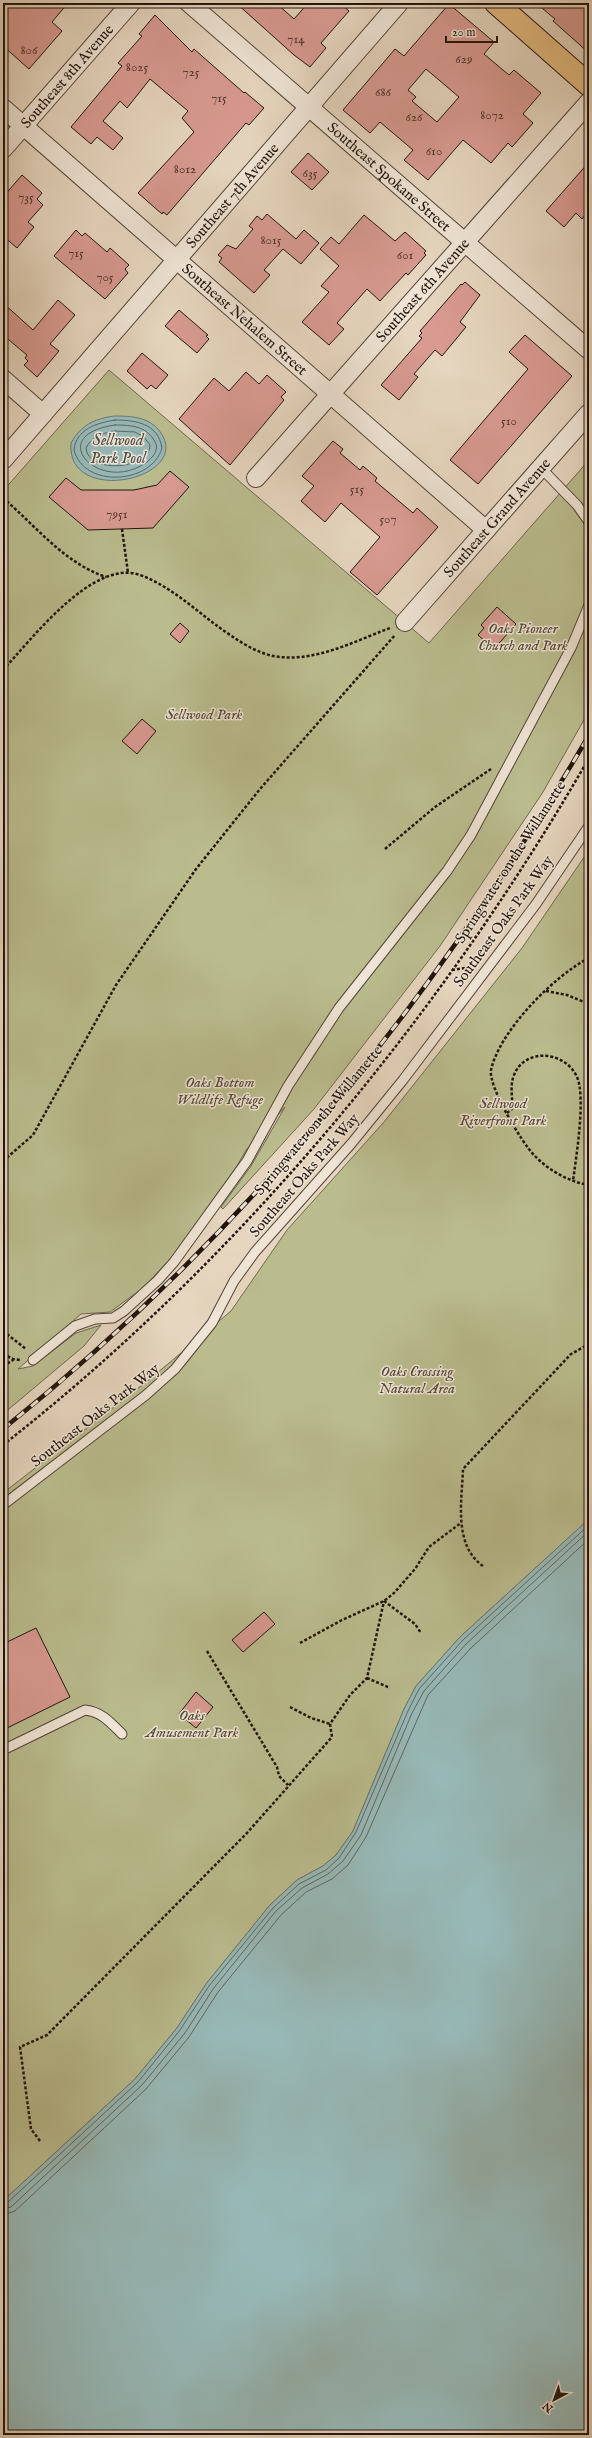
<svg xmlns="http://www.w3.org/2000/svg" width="592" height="2438" font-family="'IM FELL English',serif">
	<rect width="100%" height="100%" fill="#e6d6bf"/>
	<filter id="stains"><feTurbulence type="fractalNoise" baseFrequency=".005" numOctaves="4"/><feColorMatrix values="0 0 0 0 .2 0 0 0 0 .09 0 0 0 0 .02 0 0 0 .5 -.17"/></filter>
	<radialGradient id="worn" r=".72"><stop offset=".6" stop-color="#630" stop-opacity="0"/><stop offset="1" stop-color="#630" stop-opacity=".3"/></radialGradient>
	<!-- green -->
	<path fill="#babc8e" stroke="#6e684e" d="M109,370L429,643L589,460V711L543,792L440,946L314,1109L223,1209L221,1207L251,1166L285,1107L246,1150L237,1166L172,1257L143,1288L110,1312L81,1314L18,1369L33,1366L76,1333L101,1325L84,1346L3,1414V491Z
		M589,850V1519L460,1637L416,1686L404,1709L353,1831L336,1855L323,1866L297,1880L270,1905L206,1984L177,2028L135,2079L3,2201V1493L150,1379L231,1311L287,1230L384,1122L522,948Z"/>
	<!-- water -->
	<path fill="#97b8b6" stroke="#687672" d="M114,416C132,416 150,417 161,433C192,479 66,507 71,443C81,425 94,419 114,416Z
		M589,1519V2435H3V2201L135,2079L177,2028L206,1984L270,1905L297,1880L323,1866L336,1855L353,1831L404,1709L416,1686L460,1637Z"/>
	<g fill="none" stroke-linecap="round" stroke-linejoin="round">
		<!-- shore -->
		<path stroke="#5c6662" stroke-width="1" d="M115,420C135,420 158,423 162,448C152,484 84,489 74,450C76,429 97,423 115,420Z
			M115,425C132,425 148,426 156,444C158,451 153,457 147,462C100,496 42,435 115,425Z
			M115,431L135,432L144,437L150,445C151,469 88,475 86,448C92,436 103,433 115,431Z
			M3,2204L7,2203L138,2082L180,2030L209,1986L273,1908L299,1884L326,1870L339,1858L356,1832L408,1711L419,1689L463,1640L589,1525
			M3,2209L11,2207L142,2085L185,2033L213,1989L276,1911L302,1888L328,1874L343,1861L361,1835L412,1713L424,1691L466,1644L589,1531
			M3,2215L15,2211L146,2089L189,2037L218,1992L281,1915L306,1892L332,1879L348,1865L366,1837L428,1695L471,1648L589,1539"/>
	</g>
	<!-- building -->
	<path fill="#d89a91" stroke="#21140d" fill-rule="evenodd" d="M3,3H68L52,22L62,31L29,69L3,46Z
		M236,3H276L294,19L308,3H340L349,11L321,43L326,48L310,67L294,55Z
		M536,3H589V53L553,21L555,19Z
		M449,4L494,42L484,54L509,75L514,70L541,93L523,114L533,123L512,147L508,143L491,163L463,140L428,180L404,160L413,150L380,122L370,133L343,110L395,49L404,56ZM426,69L459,97L437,122L412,101L416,97L408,90Z
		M155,15L192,52L194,49L244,93L245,92L264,108L249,125L246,123L167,215L163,212L162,214L138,193L194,132L182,118L188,111L150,79L127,108L120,101L103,121L123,138L113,150L97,137L91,144L71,127L122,66L118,63L142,36L139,34Z
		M308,153L329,172L312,190L291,172Z
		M589,162V210L582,219L576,213L564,227L546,211Z
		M22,175L42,193L37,199L43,205L28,222L34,227L17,248L3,236V197Z
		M267,214L296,239L304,230L319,243L301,264L283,249L264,270L270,275L254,293L219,262L222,258L218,255L227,245L236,249L253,229L249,226L257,216L262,220Z
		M364,215L395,241L405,232L426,251L424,253L426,255L408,275L406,273L380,301L367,289L337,323L344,329L329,345L302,322L329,292L321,286L339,266L320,249L331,237L339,244Z
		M76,230L82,236L85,233L107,252L110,248L129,265L125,269L128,273L105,299L54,256Z
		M465,282L480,295L460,322L466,327L442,356L435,350L414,374L418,377L399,400L381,385L422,338L419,336L422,333L420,331L461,284L462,285Z
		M58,300L75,315L50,344L59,351L37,377L24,365L28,361L25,358L27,355L3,335V303L33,330Z
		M179,310L208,335L206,336L209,339L197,353L165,326Z
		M525,335L572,376L478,484L450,460L528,369L509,352Z
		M142,353L168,375L156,389L151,385L147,389L127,371Z
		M246,372L259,384L267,375L286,392L281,397L284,400L230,465L179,419L214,378L229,391Z
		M333,441L343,449L340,453L360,470L363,466L377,478L375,481L413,513L417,508L438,527L377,595L350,572L380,537L341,503L325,522L301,501L314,486L302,476Z
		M170,471L189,487L153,528L88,530L49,497L66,478L81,490H134L157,485Z
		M497,607L516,624L494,649L478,635L484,628L481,625Z
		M180,623L189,631L180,643L170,634Z
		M142,719L156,731L137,754L122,741Z
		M264,1612L275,1624L243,1652L232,1640Z
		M36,1628L70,1697L3,1730V1644Z
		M196,1692L213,1707L196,1728L179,1714Z"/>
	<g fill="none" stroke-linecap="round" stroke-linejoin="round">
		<!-- service casing -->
		<g stroke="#52443a" stroke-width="11">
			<path id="service" d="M541,468L577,505L589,522
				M33,1360L75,1326L95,1319L113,1318L124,1311L158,1280L174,1262L247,1161L288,1086L339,1008L447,871L471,835L571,648L589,605
				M3,1505L146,1395L175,1369L212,1323L234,1281L255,1252L351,1144L403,1080L536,904L589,826
				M3,1750L85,1710C102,1712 110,1722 122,1734"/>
		</g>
		<!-- minor casing -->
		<g stroke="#52443a" stroke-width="20">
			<g id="minor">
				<path id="s1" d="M189,3L589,350"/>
				<path id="s2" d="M3,108L486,530"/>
				<path id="s3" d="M3,149L131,3"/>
				<path d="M3,379L43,414"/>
				<path id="s4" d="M3,460L399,3"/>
				<path id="s5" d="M256,478L589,102"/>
				<path id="s6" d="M405,622L589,413"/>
			</g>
		</g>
		<!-- primary casing -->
		<g stroke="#21140d" stroke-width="24">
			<path id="primary" d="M496,3L589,85"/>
		</g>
		<!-- path -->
		<path stroke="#21140d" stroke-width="2.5" stroke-dasharray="3 2" stroke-linecap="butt" d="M3,498C36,526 64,563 106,577
			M122,529L128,573
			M3,670C31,640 93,558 140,575C168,585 192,607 216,625C234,638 257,655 280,657C318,661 355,641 390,628
			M385,849L435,807L491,769
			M589,958C554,976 500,1030 491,1070C488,1086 522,1143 534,1155C548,1170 569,1182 589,1185
			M589,958L586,981L589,1001
			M452,970L472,967
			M546,991L567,995L589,1004
			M507,1113L512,1109C513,1099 510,1088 513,1078C522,1047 565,1050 577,1077C586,1097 576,1158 573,1181
			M3,1161L33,1135L116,985L196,869L260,789L395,635
			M3,1331L26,1349
			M3,1354L13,1359L20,1360
			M3,1366L13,1360
			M3,1445C239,1260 440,1017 589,758
			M483,1566C453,1545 462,1500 463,1469L571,1354L589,1344
			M384,1601L415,1624L421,1633
			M300,1643L342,1620L384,1601L394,1593L415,1569L429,1547L461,1523
			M207,1651L277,1767L279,1776L288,1785
			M367,1678L390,1688
			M290,1707L311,1718L330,1724
			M40,2141L31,2129L20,2047L47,2035L247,1833L332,1737L330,1724L350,1695L367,1678L384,1601"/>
		<!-- service -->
		<use href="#service" stroke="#efe4d5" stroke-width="9"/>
		<!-- minor -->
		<use href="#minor" stroke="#efe4d5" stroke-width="18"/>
		<!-- primary -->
		<use href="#primary" stroke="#e3bb80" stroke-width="22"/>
		<!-- rail casing -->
		<g stroke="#21140d" stroke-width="4.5">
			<path id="rail" d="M3,1429C242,1238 436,999 589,735"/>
		</g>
		<!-- rail -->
		<use href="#rail" stroke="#efe4d5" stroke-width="3" stroke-dasharray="9" stroke-linecap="butt"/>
	</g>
	<g text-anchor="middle" stroke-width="3" stroke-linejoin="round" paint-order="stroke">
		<!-- number labels -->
		<g font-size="13" fill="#4f362e">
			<text x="296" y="43">714</text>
			<text x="29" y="54">806</text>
			<text x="464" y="63">629</text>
			<text x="137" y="71">8025</text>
			<text x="191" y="76">725</text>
			<text x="383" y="96">686</text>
			<text x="219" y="102">715</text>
			<text x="492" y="119">8072</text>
			<text x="414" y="121">626</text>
			<text x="434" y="155">610</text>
			<text x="185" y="173">8012</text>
			<text x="310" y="177">635</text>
			<text x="26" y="201">735</text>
			<text x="271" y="244">8015</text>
			<text x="76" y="257">715</text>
			<text x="405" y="259">601</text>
			<text x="105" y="281">705</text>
			<text x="509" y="425">510</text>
			<text x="357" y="493">515</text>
			<text x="117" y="518">7951</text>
			<text x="388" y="523">507</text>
		</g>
		<!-- street labels -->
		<g font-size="15" fill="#21140d" stroke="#efe4d5">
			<text dy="5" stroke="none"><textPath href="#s3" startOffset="97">Southeast 8th Avenue</textPath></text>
			<text dy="5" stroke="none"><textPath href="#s1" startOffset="265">Southeast Spokane Street</textPath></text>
			<text dy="5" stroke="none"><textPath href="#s4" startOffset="350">Southeast 7th Avenue</textPath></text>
			<text dy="5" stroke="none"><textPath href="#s5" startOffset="251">Southeast 6th Avenue</textPath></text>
			<text dy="5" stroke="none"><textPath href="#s2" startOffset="321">Southeast Nehalem Street</textPath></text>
			<text dy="5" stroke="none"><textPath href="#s6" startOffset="139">Southeast Grand Avenue</textPath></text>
			<text transform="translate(510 862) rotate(-57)" y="5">Springwater on the Willamette</text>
			<text transform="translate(503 921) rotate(-54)" y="5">Southeast Oaks Park Way</text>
			<text transform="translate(318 1120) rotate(-50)" y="5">Springwater on the Willamette</text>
			<text transform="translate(304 1175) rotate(-49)" y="5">Southeast Oaks Park Way</text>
			<text transform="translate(95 1415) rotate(-38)" y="5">Southeast Oaks Park Way</text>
		</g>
		<!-- park labels -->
		<g font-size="15" font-style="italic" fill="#4f4634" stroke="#efe4d5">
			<text x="523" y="633">Oaks Pioneer<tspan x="523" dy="17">Church and Park</tspan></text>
			<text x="204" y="719">Sellwood Park</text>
			<text x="220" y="1087">Oaks Bottom<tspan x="220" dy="17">Wildlife Refuge</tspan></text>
			<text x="503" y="1108">Sellwood<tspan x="503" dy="17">Riverfront Park</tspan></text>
			<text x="417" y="1376">Oaks Crossing<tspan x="417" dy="17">Natural Area</tspan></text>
			<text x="192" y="1720">Oaks<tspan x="192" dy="17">Amusement Park</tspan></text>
		</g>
		<!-- water labels -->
		<g font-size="16" font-style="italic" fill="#4a4d48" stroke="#efe4d5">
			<text x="118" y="445">Sellwood<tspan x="118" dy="18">Park Pool</tspan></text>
		</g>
	</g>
	<!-- margin -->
	<rect width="592" height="2438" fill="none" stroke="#e6d6bf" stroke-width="16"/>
	<rect x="4" y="4" width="584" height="2430" fill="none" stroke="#21140d" stroke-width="2"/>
	<rect x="8" y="8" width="576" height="2422" fill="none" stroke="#21140d"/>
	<!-- north arrow -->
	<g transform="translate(554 2400) rotate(221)" stroke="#efe4d5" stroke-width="3" paint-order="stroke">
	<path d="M0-3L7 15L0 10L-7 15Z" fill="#21140d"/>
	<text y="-6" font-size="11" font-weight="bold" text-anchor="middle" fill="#21140d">N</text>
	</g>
	<!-- scale -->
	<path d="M446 36v6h51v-6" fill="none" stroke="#21140d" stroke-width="2"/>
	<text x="452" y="36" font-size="12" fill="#21140d" stroke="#efe4d5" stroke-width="3" paint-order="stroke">20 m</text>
	<rect width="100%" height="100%" filter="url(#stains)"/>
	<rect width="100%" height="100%" fill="url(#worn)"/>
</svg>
